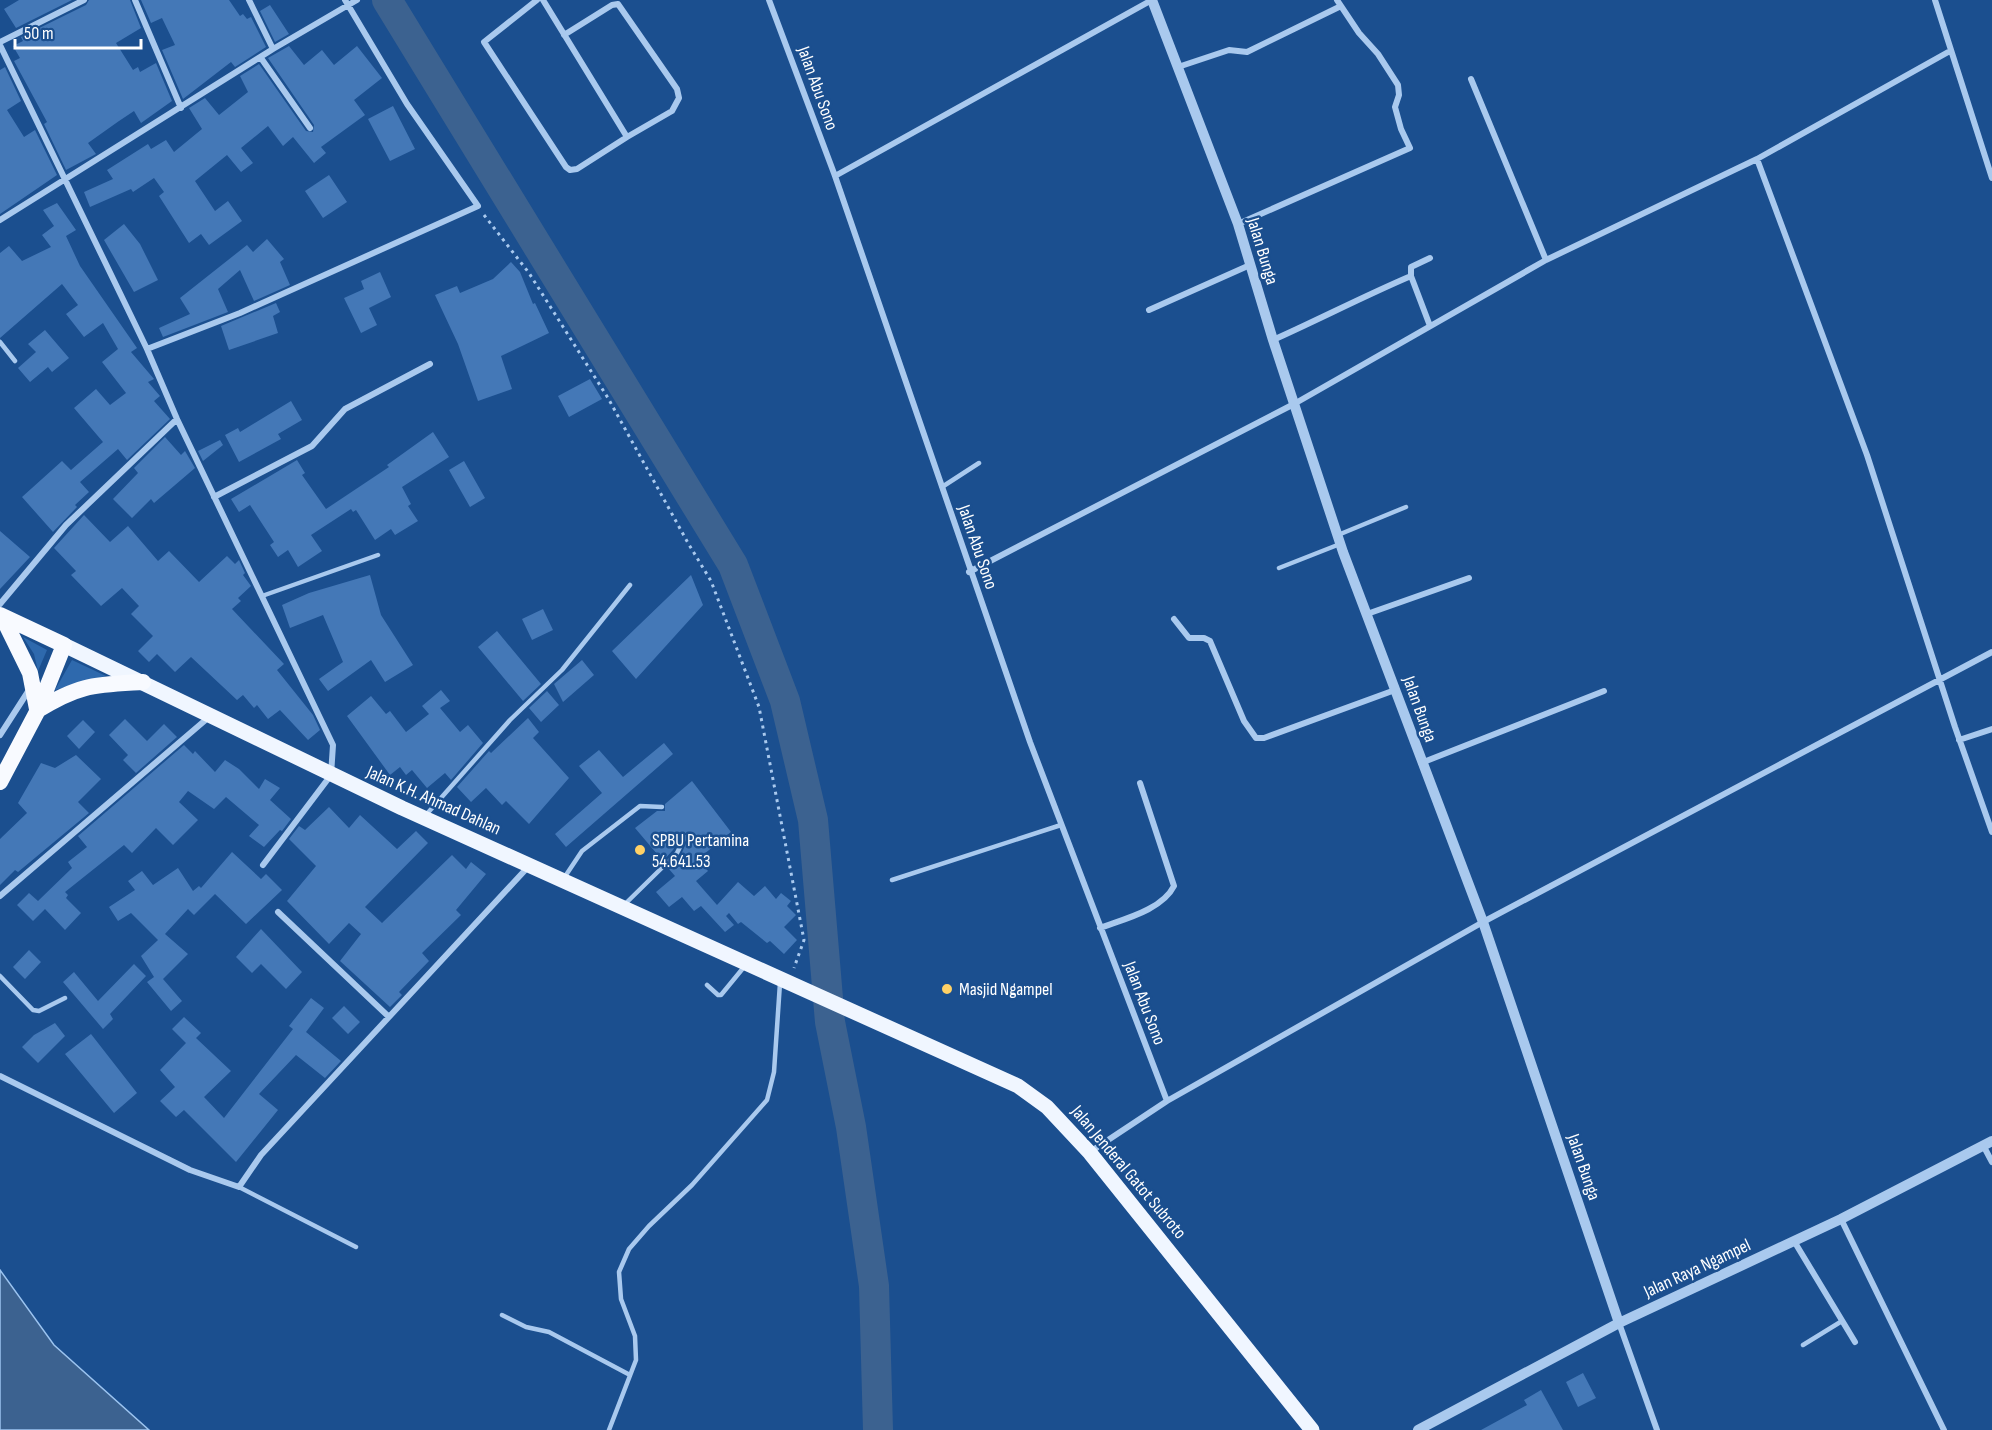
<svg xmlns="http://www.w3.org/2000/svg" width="1992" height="1430" font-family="'Sofia Sans Condensed',sans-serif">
	<rect width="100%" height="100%" fill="#1b4f8f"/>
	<!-- green -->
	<path fill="#2e69ad" d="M23,637L47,650L38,671L34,654Z
		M72,660L106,676L55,690Z"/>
	<!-- water -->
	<path fill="#3c6290" stroke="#9cc4f0" stroke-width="1.5" d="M0,1270L54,1345L149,1430H0Z"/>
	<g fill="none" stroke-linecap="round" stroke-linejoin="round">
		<!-- river -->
		<path stroke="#3c6290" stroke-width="30" d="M387,0L733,565L785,701L813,820L830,1022L851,1127L874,1286L878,1430"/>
	</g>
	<!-- building -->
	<path fill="#4478b7" d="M19,0H72L16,28L4,9Z
		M89,0H130L141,28L116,43L133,70L138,67L140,72L156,63L172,101L141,123L134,111L119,121L88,143L96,154L66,170L44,124L47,122L14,61L20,58L13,46L23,41L21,37L86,5Z
		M141,0H229L240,16L243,14L247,19L251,17L266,47L235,67L231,62L183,99L162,50L175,45L162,18L151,23Z
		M270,5L289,34L275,42L260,11Z
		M289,46L304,65L322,50L334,65L357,46L382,78L354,100L365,115L321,147L326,153L314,163L293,137L283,146L268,126L241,148L253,163L241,172L227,155L195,181L215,211L228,201L242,221L209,245L201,234L189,243L159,196L164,192L154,178L133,192L131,189L90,207L84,192L113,179L107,170L148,144L151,149L166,140L174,152L202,129L189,108L205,98L219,115L248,92L240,76L259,64L306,131L313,132L314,125L268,58Z
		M5,67L21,101L7,110L24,137L35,130L57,175L0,214V70Z
		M393,106L415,149L390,161L368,119Z
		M329,175L347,202L323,218L305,191Z
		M57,203L76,230L66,236L80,266L137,348L131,352L154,379L148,382L160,396L154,401L170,419L127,460L118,449L80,482L89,492L75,505L77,507L53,532L22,497L62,461L71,470L103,442L74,408L96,389L110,405L126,393L102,362L118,349L103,323L84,337L66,314L78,305L62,284L0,338V253L9,246L22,261L51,247L42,235L54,226L43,210Z
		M124,224L140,244L158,280L134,292L104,240Z
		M267,239L284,259L280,262L290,285L254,301L240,270L218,289L228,312L163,337L159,328L190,314L180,298L247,245L253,252Z
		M511,262L520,272L533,304L535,303L549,333L501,356L512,389L478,401L458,344L435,295L457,286L460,293L493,279Z
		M380,272L391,297L369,308L377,325L361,333L344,298L364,289L361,281Z
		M276,303L280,312L273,316L278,333L229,350L221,326Z
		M45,330L69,358L52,372L48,367L30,382L18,368L36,352L28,344Z
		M590,379L602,399L569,417L558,396Z
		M291,401L302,420L278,434L281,439L239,462L225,435L238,428L240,432Z
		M433,432L449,457L402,487L411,504L408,506L418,521L395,535L391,529L375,540L356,510L353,512L351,509L311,535L322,551L298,567L288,550L278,557L270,545L274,542L250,505L239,512L231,499L297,460L305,473L302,475L326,509L389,467L387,465Z
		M165,437L181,455L185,451L195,468L154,503L151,499L132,518L113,499L138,473L134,468Z
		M220,440L223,445L203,461L198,451Z
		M464,461L485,498L470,507L449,470Z
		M84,515L110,542L128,526L158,561L169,551L199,582L227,556L235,564L239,560L245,573L243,575L251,586L238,598L241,601L232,609L284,664L277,670L313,715L320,730L308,740L280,710L268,719L257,705L254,708L243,695L237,700L191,657L175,672L157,654L149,662L138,651L153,636L131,614L139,606L122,588L101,606L71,575L76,571L54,548Z
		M0,531L30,557L0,589Z
		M370,575L381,615L413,665L385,682L371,660L328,691L319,679L343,662L323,615L290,628L282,605L309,593Z
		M691,575L703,605L636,679L612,651Z
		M543,609L553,630L532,640L522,619Z
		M497,631L541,684L523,701L478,647Z
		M582,660L594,675L563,702L554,684Z
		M441,690L450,701L440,708L460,732L468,725L483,743L451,780L445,773L427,788L412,770L406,775L400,767L390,775L347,716L371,696L386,714L390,711L406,732L429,714L422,706Z
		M547,691L559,705L541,722L529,708Z
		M528,718L539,732L533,738L569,778L529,824L506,801L502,805L486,788L471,802L457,787L489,751L491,753Z
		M125,719L147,741L164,724L177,737L136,773L123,760L128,755L109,735Z
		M83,720L95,732L79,749L67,736Z
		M664,743L673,754L566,847L555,834L602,793L579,766L599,750L623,777Z
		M184,745L193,754L195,751L215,772L225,760L239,769L259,789L265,779L280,788L270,800L291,819L282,831L280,830L264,847L249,836L259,825L226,797L214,809L188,791L179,802L198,820L173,845L156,828L132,853L124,845L65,892L68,895L66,898L81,913L65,930L45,909L33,921L17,905L29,893L38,901L72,868L68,862L87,847L78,836Z
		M76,755L101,779L78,802L89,813L18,872L15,870L0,885V839L27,813L18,803L41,763L55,768Z
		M692,781L731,832L698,859L708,871L696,881L717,905L738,882L754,896L765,886L776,899L781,893L791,901L787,906L796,915L784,927L797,940L784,954L770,941L767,943L741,922L738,924L729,913L726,916L734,925L725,932L701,906L694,911L682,897L669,907L656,892L675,876L668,868L681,855L689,836L686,833L682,834L673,850L663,861L635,828L657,811H665V804Z
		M329,807L349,828L360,815L397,849L416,831L428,843L365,907L382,923L452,855L466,869L471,862L486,874L456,910L461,915L422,953L429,961L399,992L402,995L390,1007L340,961L361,934L349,923L329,944L287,901L316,866L289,839L299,826L305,830Z
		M232,852L261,879L266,874L282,890L246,924L215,894L194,915L188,909L165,934L188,954L163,979L182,1001L171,1011L147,982L154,977L141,956L158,940L131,913L118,921L109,907L135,890L128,881L142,871L153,885L178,868L193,891L199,886L201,888Z
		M261,929L302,972L286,989L261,964L252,973L236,957Z
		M29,950L41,962L25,979L13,967Z
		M134,964L146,976L110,1014L113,1019L103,1029L63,982L74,972L98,1001Z
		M311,998L324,1008L306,1032L341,1061L325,1078L296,1055L259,1094L278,1110L236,1162L184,1110L176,1117L160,1101L175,1087L160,1070L186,1043L172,1029L184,1017L201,1033L196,1038L231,1071L204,1097L224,1118L293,1029L289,1026Z
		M344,1006L360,1022L348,1034L332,1018Z
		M55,1023L65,1036L38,1063L22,1047L34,1035Z
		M91,1034L137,1093L114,1113L65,1054Z
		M1583,1373L1596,1398L1578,1407L1566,1382Z
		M1541,1390L1563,1430H1481L1527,1405L1524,1400Z"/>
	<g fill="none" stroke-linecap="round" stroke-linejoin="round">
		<!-- path -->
		<path stroke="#a9c9ee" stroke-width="3" stroke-dasharray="3 4.5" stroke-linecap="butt" d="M484,215L529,273L608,398L688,543L711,581L759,707L804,940L794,968"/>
		<!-- service -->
		<path stroke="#a9c9ee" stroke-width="4.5" d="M0,342L15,361
			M942,487L979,463
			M1338,535L1406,507
			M1279,568L1340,544
			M262,596L378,555
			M425,816L510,720L562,670L630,585
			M564,878L582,851L640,806L662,807
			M892,880L1061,825
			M623,906L677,853L685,837
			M0,976L33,1010L39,1011L65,998
			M707,985L718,995H721L744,967
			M239,1187L356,1247
			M502,1315L526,1327L549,1332L630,1375
			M1803,1345L1842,1321
			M609,1430L636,1360L635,1336L621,1299L619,1272L629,1249L649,1226L692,1185L767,1100L774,1072L780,983"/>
		<!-- minor -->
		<path stroke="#a9c9ee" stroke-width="6" d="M135,0L181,108
			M249,0L273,49
			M537,0L484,42L566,167L570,170L577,169L627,137L543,0
			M769,0L835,176L1030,742L1167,1101
			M1935,0L1992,178
			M564,35L612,5L618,4L677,89L679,98L672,111L627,137
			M0,42L84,0
			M0,45L147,349L177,419L333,745L331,775L263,865
			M261,58L310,128
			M1178,67L1229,50L1247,52L1341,6
			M1471,79L1546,260
			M1757,159L1867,455L1955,727L1992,832
			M835,176L1152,0
			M0,220L273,49L357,0
			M1238,224L1410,148L1401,129L1395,107L1399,95L1398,85L1378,54L1359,33L1337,0
			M1149,310L1250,265
			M1430,326L1411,276V267L1430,258
			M1273,340C1320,319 1364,296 1411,276
			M147,349L240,313L478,206L407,104L345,0
			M214,497L312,446L345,409L430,364
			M969,572L1294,404L1546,260L1757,159L1950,51
			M0,604L66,525L177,419
			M1367,614L1469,578
			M1174,619L1189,638H1204L1210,641L1244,721L1256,738H1264L1395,690
			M0,735L29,690
			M1959,740L1992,729
			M1421,763L1604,691
			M0,896L209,717
			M278,912L389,1017
			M1100,928C1124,919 1162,910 1174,886L1140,783
			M0,1076L190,1170L239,1187L261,1155L528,867
			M1983,1145L1992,1162
			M1090,1152L1167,1101L1483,922L1992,652
			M1841,1219L1944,1430
			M1794,1241L1855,1342
			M1619,1323L1657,1430"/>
		<!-- tertiary -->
		<path stroke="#a9c9ee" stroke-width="10" d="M1152,0L1238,224L1273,340L1343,552L1483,922L1619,1323
			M1418,1430L1619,1323L1841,1219L1992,1141"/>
		<!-- primary -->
		<path stroke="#f0f6ff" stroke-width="15" d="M64,645L402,808L1018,1086L1047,1107L1090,1153L1312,1430"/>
		<!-- trunk -->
		<path stroke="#f8faff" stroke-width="16" d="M0,615L64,645L38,710L0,782
			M2,616L30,673L37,709
			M38,710C80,684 94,685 143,682"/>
	</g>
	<!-- markers -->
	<g fill="#ffd166" stroke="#1b4f8f" stroke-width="2">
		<circle cx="640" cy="850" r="6"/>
		<circle cx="947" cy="989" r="6"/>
	</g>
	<g text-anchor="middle" stroke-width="5" stroke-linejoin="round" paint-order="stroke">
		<!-- street labels -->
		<g font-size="18" fill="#fff" stroke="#1b4f8f">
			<text transform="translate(818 88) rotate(70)" y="6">Jalan Abu Sono</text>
			<text transform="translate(1263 251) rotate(73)" y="6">Jalan Bunga</text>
			<text transform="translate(978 547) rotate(71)" y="6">Jalan Abu Sono</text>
			<text transform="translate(1420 709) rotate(70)" y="6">Jalan Bunga</text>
			<text transform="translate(434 800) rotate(24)" y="6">Jalan K.H. Ahmad Dahlan</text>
			<text transform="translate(1145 1003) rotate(69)" y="6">Jalan Abu Sono</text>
			<text transform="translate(1584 1167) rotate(71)" y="6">Jalan Bunga</text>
			<text transform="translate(1129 1172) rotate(50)" y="6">Jalan Jenderal Gatot Subroto</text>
			<text transform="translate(1697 1268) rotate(-25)" y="6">Jalan Raya Ngampel</text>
		</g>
		<!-- poi labels -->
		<g font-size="18" fill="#fff" stroke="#1b4f8f" text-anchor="start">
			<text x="652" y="846">SPBU Pertamina<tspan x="652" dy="21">54.641.53</tspan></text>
			<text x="959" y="995">Masjid Ngampel</text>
		</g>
	</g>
	<!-- scale -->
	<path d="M15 39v9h126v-9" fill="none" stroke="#ffffff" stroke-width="3"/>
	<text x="24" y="39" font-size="18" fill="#ffffff" stroke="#1b4f8f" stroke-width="4.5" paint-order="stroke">50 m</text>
</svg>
